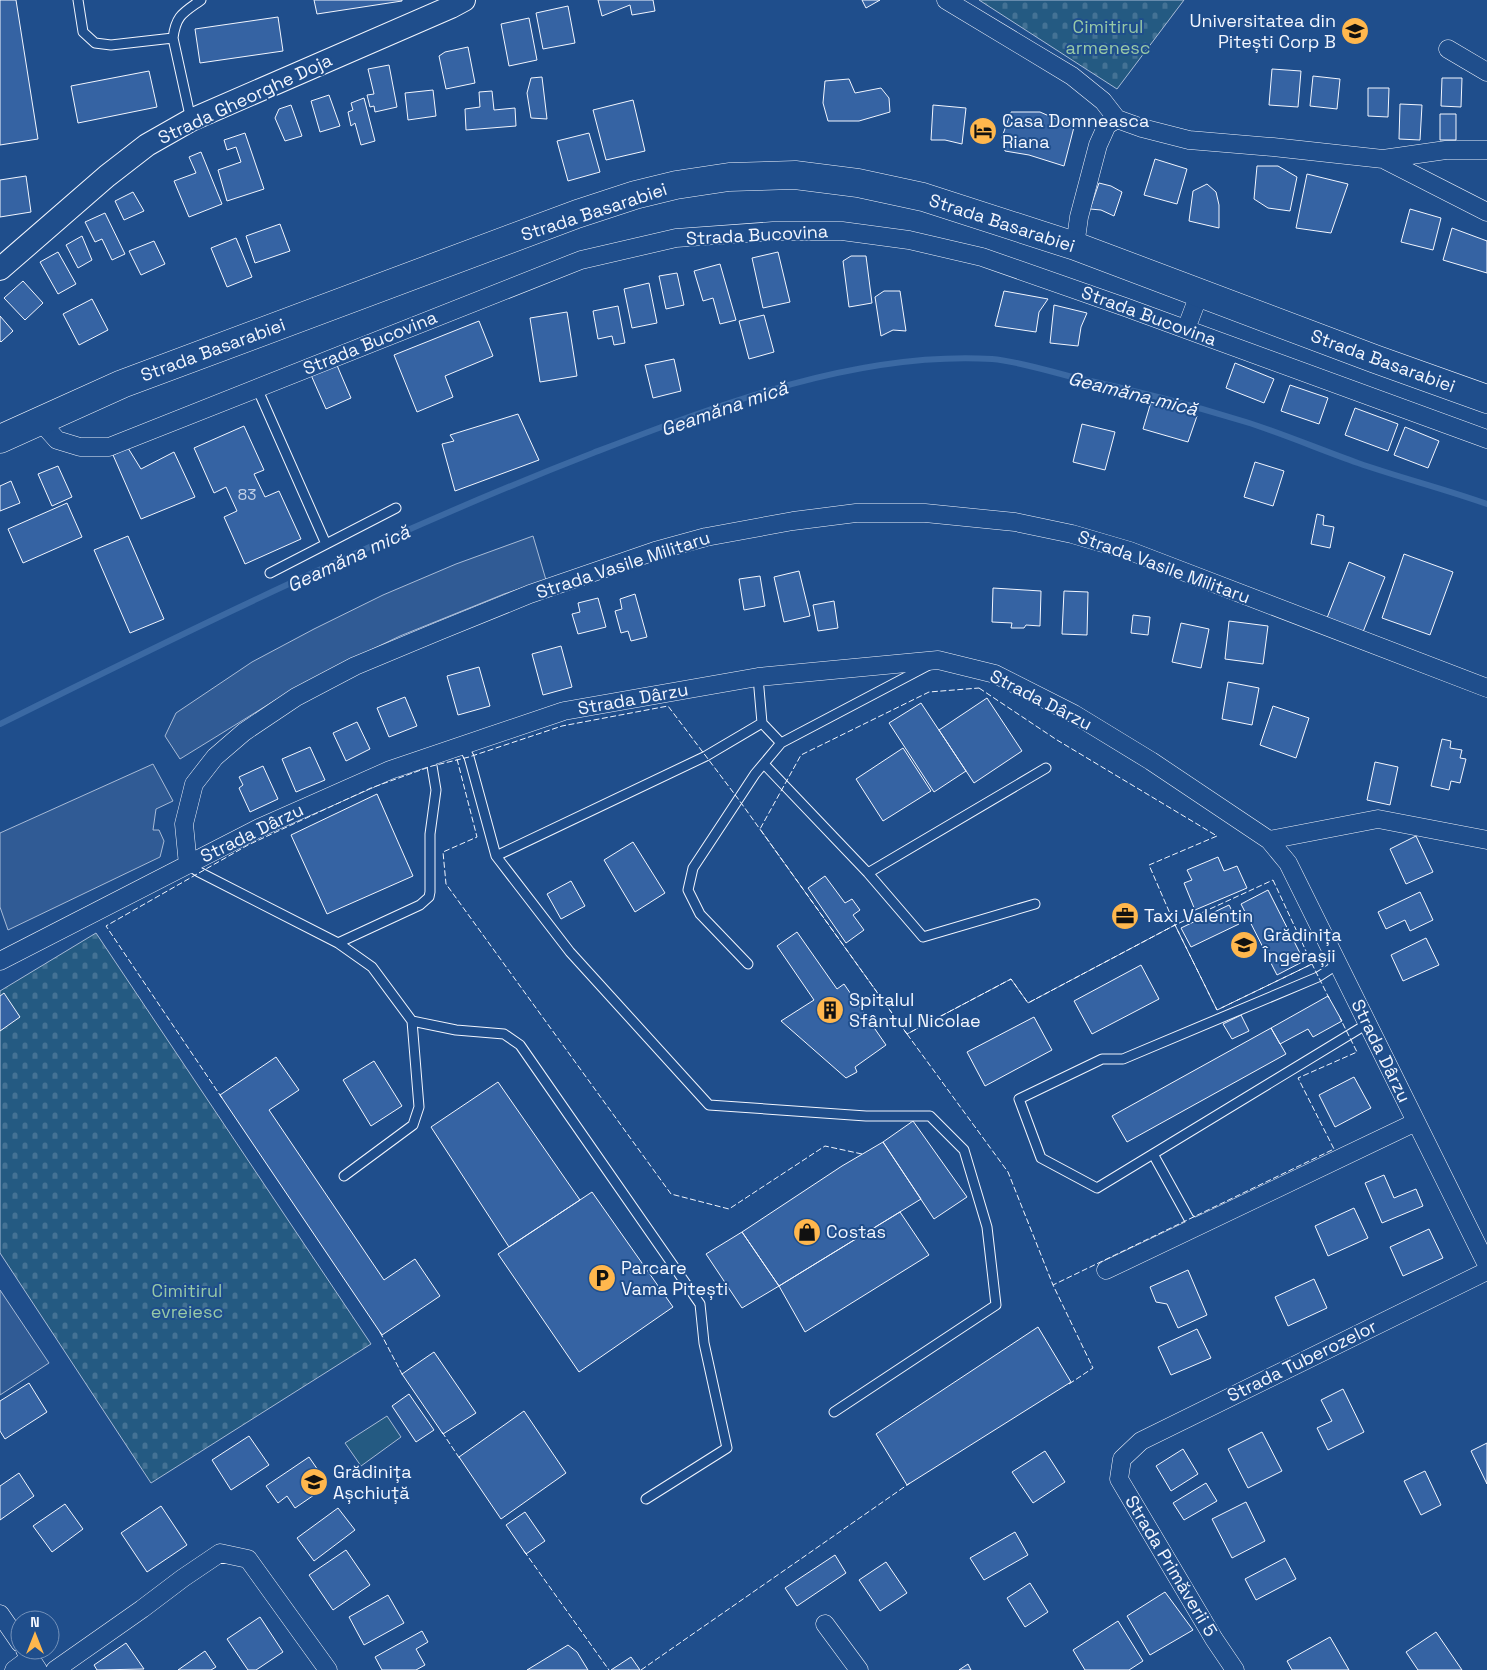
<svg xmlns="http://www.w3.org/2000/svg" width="1487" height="1670" font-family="'Space Grotesk',sans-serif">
	<defs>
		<pattern id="cemetery-stones" width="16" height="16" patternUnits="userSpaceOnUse" patternTransform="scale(1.25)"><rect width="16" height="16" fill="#245a82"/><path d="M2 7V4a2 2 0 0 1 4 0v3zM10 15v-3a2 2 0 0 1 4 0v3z" fill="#447295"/></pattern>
	</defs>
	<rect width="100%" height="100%" fill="#1f4e8c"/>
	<!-- cemetery -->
	<path fill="url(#cemetery-stones)" stroke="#a8bbd7" d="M979,0H1184L1117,89Z
		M96,933L371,1344L151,1483L0,1253V991Z"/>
	<!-- park -->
	<path fill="#245a82" stroke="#a8bbd7" d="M387,1416L401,1437L361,1466L345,1443Z"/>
	<!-- parking -->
	<path fill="#305b95" stroke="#a8bbd7" d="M533,536L546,580L504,594L400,636L331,669L274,701L180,759L165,736L176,713L252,662L314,629L383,595L456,564Z
		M153,764L173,801L156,809L153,830H159L164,841L160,857L8,930L0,907V833Z
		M0,1290L49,1363L0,1395Z"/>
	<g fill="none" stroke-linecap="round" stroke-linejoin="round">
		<!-- stream -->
		<path stroke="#3b69a3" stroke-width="6" d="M0,724C195,627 390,532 593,453C718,405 856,351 992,359C1018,361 1051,372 1077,378C1134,390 1191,405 1246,422C1284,434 1321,450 1358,463C1401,478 1445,489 1487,504"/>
	</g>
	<!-- building -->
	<path fill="#3563a3" stroke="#f2f6ff" d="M0,0H16L38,139L0,145Z
		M314,0H402V1L317,14Z
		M598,0H653L655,11L632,15L630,5L602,16Z
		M862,0H880L866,8Z
		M568,6L575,43L543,49L536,13Z
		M278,17L283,51L200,63L195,29Z
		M529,18L537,60L509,66L501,24Z
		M468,47L475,83L446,89L439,56L445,52Z
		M389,65L397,107L375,112L374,106L370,107L367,95L374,94L368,69Z
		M1272,69L1301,71L1298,107L1269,105Z
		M149,71L157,107L78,123L71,86Z
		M1313,76L1340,79L1337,109L1310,106Z
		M542,77L547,119L531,118L527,93L531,78Z
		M1442,78H1462L1461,107L1441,106Z
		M849,79L855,93L881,88L889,98L890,112L859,121H828L823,103L825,81Z
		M1368,88H1389L1388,117L1368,116Z
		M433,90L436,116L408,120L405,93Z
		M492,91L494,110L515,108L516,126L466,130L465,109L480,107L479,92Z
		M329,95L340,126L320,132L311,101Z
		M364,98L375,141L361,145L355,123L351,126L348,112L353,110L351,103Z
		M633,100L645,151L606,160L593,110Z
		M1400,104L1422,105L1420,140L1399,139Z
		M291,105L302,136L285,141L275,118L279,109Z
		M933,105L966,108L962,144L945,140H931Z
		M1011,112H1040L1074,127L1064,166L1029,155L1005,151L1002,137Z
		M1440,114H1456V140H1440Z
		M245,133L264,189L227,201L218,170L241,162L236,147L227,150L224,140Z
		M589,133L600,172L568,181L557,141Z
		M201,152L222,204L189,217L174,181L196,173L189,157Z
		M1155,159L1187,169L1177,204L1144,195Z
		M1257,166H1278L1297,177L1290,211L1268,208L1254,199Z
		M1307,174L1348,184L1331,233L1296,228Z
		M26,176L31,212L0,217V180Z
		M1099,183L1111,186L1122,192L1114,216L1101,210L1090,209Z
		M1207,184L1216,192L1219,205V228L1189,221L1193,191Z
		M133,192L144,211L124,220L115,201Z
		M1410,209L1441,218L1433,250L1401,242Z
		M105,213L125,254L112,260L102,239L95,242L85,222Z
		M280,224L290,251L255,263L246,236Z
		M1452,228L1487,241V273L1443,260Z
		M82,236L92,260L78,268L66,245Z
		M236,238L252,277L227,287L211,248Z
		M154,241L165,264L141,275L129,251Z
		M58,252L76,284L58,294L40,262Z
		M778,252L790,302L763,308L752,258Z
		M851,256H866L872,303L849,307L843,261Z
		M720,264L736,320L720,324L713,298L703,301L694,271Z
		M677,273L684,305L666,309L659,276Z
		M23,281L43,303L25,320L4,298Z
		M649,283L657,323L632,328L624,289Z
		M884,291H900L906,331L893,330L881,336L875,297Z
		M1004,291L1048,299L1039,312L1036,332L995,326Z
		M92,299L108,330L79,345L63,314Z
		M1054,305L1087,313L1081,327L1078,346L1050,343Z
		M618,306L625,343L614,345L612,336L598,339L593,311Z
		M567,312L577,376L540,382L530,318Z
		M764,315L774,352L749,359L739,321Z
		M0,316L13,331L1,342L0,341Z
		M479,321L493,356L445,376L453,397L417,412L394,355Z
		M674,359L681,391L653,398L645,365Z
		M336,363L351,398L326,409L311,375Z
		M1235,363L1274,379L1264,403L1226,388Z
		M1290,385L1328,398L1319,424L1281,411Z
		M1151,402L1197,416L1188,442L1143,429Z
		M1355,408L1398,424L1388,451L1345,435Z
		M518,414L539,460L455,491L442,444L454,441L450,435Z
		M1082,424L1115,432L1105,470L1073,462Z
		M244,426L264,470L254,474L265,497L279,491L301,539L245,564L224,517L237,511L226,487L214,493L194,448Z
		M1405,427L1439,441L1428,468L1394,455Z
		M128,448L141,469L174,452L195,497L141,519L113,455Z
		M1255,462L1284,471L1273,506L1244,497Z
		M58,466L72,497L52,506L38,474Z
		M11,481L20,503L0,511V486Z
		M67,503L82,537L23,563L8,529Z
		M1317,514L1324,516L1323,525L1334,527L1330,548L1311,544Z
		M128,536L164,619L130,633L94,550Z
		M1404,554L1453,572L1430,635L1382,618Z
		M1349,562L1385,577L1363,632L1327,618Z
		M799,571L810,616L784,622L774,577Z
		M760,576L765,606L744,610L739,579Z
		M993,588L1041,591L1040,626L1026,625L1024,628H1011L1012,623L992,622Z
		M1064,591L1088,592L1087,635L1062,634Z
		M635,594L647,637L631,641L628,631L621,633L615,611L622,609L620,599Z
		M598,598L606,627L578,634L572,614L580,612L578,603Z
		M834,601L838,628L818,631L813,605Z
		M1133,615L1150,617L1148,635L1131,633Z
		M1229,621L1268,626L1263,664L1225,659Z
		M1181,623L1209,629L1201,668L1172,662Z
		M561,646L572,687L543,695L532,654Z
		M479,667L490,706L458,715L447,676Z
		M1228,682L1259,688L1252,725L1222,719Z
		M405,697L417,726L389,737L377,708Z
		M987,698L1022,751L974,783L939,730Z
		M921,703L966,771L934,792L889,723Z
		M1273,706L1309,718L1296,758L1260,745Z
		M357,722L370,749L346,761L333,733Z
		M1442,739L1451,741L1450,748L1462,750L1460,758L1466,759L1460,783L1451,781L1449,790L1431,786Z
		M310,747L325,780L296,792L282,759Z
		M903,748L931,791L883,821L856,779Z
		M1375,762L1398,767L1390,805L1367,800Z
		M263,766L278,799L250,812L239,788L243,785L239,777Z
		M377,794L413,876L327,914L291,835Z
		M1416,836L1433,872L1406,884L1390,849Z
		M633,842L665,893L635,912L604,860Z
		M1218,857L1224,871L1237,866L1247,888L1195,910L1184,883L1192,880L1187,870Z
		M825,876L845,903L852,899L860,910L853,915L864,930L846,943L808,888Z
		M571,881L585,906L561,919L547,894Z
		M1268,890L1304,961L1277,975L1241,904Z
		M1420,892L1433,920L1410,931L1405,920L1386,929L1378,912Z
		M1229,905L1239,924L1191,947L1181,928Z
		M797,932L837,989L844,984L886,1045L855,1067L857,1072L846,1078L781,1021L814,1000L777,946Z
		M1426,938L1439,965L1403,981L1391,955Z
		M1141,965L1159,999L1092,1034L1074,1001Z
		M4,993L20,1017L0,1031V996Z
		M1328,996L1342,1021L1313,1037L1308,1029L1280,1044L1271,1028Z
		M1241,1015L1249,1031L1232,1039L1223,1024Z
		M1034,1017L1052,1050L985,1086L967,1052Z
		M1271,1028L1286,1054L1127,1142L1112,1116Z
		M276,1057L299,1090L269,1110L384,1280L415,1259L440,1296L382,1335L220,1095Z
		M374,1061L402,1106L371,1126L343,1080Z
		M1354,1077L1371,1108L1335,1127L1319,1095Z
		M498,1082L580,1200L509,1247L431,1127Z
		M913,1121L967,1197L934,1219L883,1142Z
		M883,1142L921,1199L779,1286L742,1232L842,1166Z
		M1384,1175L1394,1198L1416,1189L1423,1206L1382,1223L1365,1183Z
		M592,1192L673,1307L579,1372L498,1254Z
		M1354,1208L1368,1238L1328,1256L1315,1226Z
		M900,1212L929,1255L805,1332L779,1286Z
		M1429,1229L1443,1258L1403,1276L1390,1247Z
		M742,1232L779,1286L742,1308L706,1254Z
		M1188,1270L1207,1315L1178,1328L1167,1304L1156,1302L1150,1287Z
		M1314,1279L1327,1308L1288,1326L1275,1297Z
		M1038,1327L1071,1382L907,1485L876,1434Z
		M1197,1329L1211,1358L1171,1375L1158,1347Z
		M434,1352L476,1413L443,1434L402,1374Z
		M29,1383L47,1412L5,1439L0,1431V1401Z
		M1343,1389L1364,1432L1328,1450L1317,1428L1332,1421L1321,1400Z
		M409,1394L434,1430L416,1442L392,1406Z
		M524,1411L566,1473L501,1519L459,1457Z
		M1262,1432L1282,1471L1248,1488L1228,1449Z
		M249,1436L269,1465L231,1490L212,1460Z
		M1487,1443V1484L1471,1451Z
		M1183,1449L1198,1474L1171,1491L1156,1466Z
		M1045,1451L1065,1482L1033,1503L1012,1472Z
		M309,1457L320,1473L311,1481L317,1493L295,1508L287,1496L278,1503L266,1486Z
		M1425,1471L1441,1505L1421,1515L1404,1481Z
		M19,1473L34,1496L0,1520V1486Z
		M1206,1483L1217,1501L1184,1520L1173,1503Z
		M1246,1502L1265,1541L1232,1558L1212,1519Z
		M65,1504L83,1529L52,1552L33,1526Z
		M161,1506L187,1545L147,1572L121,1533Z
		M338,1508L355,1530L314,1561L297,1538Z
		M525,1512L545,1541L526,1554L506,1525Z
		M1015,1532L1028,1555L984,1580L970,1558Z
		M346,1550L370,1585L333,1610L309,1575Z
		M835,1555L846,1573L797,1606L785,1588Z
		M1285,1558L1296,1579L1256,1600L1245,1579Z
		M886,1562L907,1593L880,1611L859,1580Z
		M1030,1583L1048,1612L1025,1627L1007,1598Z
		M1165,1592L1193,1630L1150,1655L1127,1616Z
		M388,1595L404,1623L364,1645L349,1617Z
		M260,1617L283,1652L256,1670H248L227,1639Z
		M1118,1621L1143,1661L1129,1670H1085L1073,1650Z
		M422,1631L428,1642L416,1649L425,1665L416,1670H382L375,1657Z
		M1436,1632L1462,1670H1418L1406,1652Z
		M1330,1637L1349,1670H1292L1287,1661Z
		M126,1643L144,1669L97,1670L94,1665Z
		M568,1645L577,1652L588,1670H527Z
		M205,1651L216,1667L211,1670H178Z
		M631,1657L640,1670H611Z
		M968,1664L971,1670H959Z"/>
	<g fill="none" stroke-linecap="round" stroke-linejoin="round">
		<!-- service casing -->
		<g stroke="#f2f6ff" stroke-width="11">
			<path id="service" d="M78,0L83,32L95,43L111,45L173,38
				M191,120L173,38C176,15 183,13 201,0
				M257,388L326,544
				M270,573L396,508
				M758,677L762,723L781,743
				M463,746L469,757L496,856L570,952L709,1105L866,1116H930L964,1150L987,1227L996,1305L834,1412
				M764,764L868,873L923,937L1035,904
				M496,856L706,756L762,723
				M188,865L199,872L338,943L420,905L429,897L430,892V834L436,790L432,766L428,756
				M868,873L1046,768
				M338,943L372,967L412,1021L419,1107L413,1125L344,1176
				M748,964L700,914L688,890L693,868L755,774L781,743L929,665
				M1338,964L1318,977L1123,1059H1102L1019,1099L1041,1158L1097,1188L1367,1024
				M412,1021L456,1030L504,1034L520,1045L700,1304L704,1343L727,1448L646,1499
				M1153,1154L1189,1219L1199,1225"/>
		</g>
		<!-- minor casing -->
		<g stroke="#f2f6ff" stroke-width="19">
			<path id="minor" d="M946,0L1072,76L1103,101L1117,119
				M1448,49L1487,72
				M1383,159L1487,212
				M1075,246L1079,217L1098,145L1107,125L1117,119L1142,128L1189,140L1273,147L1383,159L1446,150H1487
				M1186,329L1200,292
				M40,421L57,440L80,447H109L581,260L676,238L773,231H842L909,240L982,257L1125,307L1487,439
				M1269,840L1288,863L1487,1265
				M188,865L184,824L194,784L215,757L244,732L296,697L355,666L439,631L530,594L655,551L706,537L793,521L856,513H925L1015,522L1072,534L1130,551L1487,688
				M0,961L259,828L390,770L564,711L758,677L938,660L995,674L1074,714L1151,761L1269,840L1378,819L1487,840
				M1106,1270L1416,1122
				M0,1614L20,1643
				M825,1624L859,1670
				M25,1650L38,1670
				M14,1670L30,1658
				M55,1670L142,1609L183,1578L220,1553L248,1559L328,1670
				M1235,1670L1214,1639L1119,1479L1122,1459L1141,1441L1487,1271"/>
		</g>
		<!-- tertiary casing -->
		<g stroke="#f2f6ff" stroke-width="24">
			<path id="tertiary" d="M0,269L107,176L147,145L191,120L451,7L464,0"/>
		</g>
		<!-- primary casing -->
		<g stroke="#f2f6ff" stroke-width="29">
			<path id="primary" d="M0,439L122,384L577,214L635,195L676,185L729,177L795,175L858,183L923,197L1075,246L1375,359L1487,399"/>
		</g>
		<!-- service -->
		<use href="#service" stroke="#1f4e8c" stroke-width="9"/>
		<!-- minor -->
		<use href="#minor" stroke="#1f4e8c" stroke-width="18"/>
		<!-- tertiary -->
		<use href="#tertiary" stroke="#1f4e8c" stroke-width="22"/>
		<!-- primary -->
		<use href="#primary" stroke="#1f4e8c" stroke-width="28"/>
		<!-- fence -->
		<path stroke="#f2f6ff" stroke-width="1" stroke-dasharray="6 2.5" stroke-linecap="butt" d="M979,688L1057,740L1217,836L1149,865L1175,925L1028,1003L1011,979L907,1034L760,829L801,755L929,692Z
			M457,759L477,837L443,852L446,884L671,1194L729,1209L825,1146L862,1154
			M1273,880L1312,964L1217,1010L1175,925Z
			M907,1034L1008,1172L1053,1285
			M222,1098L106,926L248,845L371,788L432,766L469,757L562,726L668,706L739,800L907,1034L1011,979L1028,1003L1175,925L1217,1010L1312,964L1329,998
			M380,1332L403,1376
			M1069,1384L1093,1368L1053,1285L1334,1149L1298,1078L1357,1052L1340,1018
			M442,1432L460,1459
			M524,1551L609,1670
			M641,1670L910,1483"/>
	</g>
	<!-- icons -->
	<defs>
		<g id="university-disc" transform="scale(1.4375)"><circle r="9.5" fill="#ffb74d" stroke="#1f4e8c"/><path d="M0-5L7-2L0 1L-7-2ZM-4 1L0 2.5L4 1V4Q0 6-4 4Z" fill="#111"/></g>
		<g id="hotel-disc" transform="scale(1.4375)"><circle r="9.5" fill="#ffb74d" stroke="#1f4e8c"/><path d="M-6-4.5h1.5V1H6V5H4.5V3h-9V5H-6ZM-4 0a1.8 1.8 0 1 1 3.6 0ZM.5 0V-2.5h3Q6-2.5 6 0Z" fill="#111"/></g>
		<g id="office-disc" transform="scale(1.4375)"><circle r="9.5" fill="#ffb74d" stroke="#1f4e8c"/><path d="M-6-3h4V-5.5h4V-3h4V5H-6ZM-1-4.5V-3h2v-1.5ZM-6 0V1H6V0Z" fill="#111"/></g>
		<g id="school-disc" transform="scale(1.4375)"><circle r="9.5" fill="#ffb74d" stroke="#1f4e8c"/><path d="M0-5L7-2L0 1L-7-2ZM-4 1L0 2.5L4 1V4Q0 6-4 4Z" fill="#111"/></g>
		<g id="building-disc" transform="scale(1.4375)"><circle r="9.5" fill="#ffb74d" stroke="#1f4e8c"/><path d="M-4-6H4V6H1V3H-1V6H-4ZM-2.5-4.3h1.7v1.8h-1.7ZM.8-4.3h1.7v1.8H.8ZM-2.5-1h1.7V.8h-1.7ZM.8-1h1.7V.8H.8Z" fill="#111"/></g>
		<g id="shop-disc" transform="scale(1.4375)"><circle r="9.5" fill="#ffb74d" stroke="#1f4e8c"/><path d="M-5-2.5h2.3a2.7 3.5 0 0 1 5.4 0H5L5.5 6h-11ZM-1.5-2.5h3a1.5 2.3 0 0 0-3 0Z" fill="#111"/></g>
		<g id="parking-disc" transform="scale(1.4375)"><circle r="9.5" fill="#ffb74d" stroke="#1f4e8c"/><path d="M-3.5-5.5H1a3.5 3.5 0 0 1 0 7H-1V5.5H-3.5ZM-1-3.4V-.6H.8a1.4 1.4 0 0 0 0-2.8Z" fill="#111"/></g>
	</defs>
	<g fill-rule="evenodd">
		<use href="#university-disc" x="1355" y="31"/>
		<use href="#hotel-disc" x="983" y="131"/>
		<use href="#office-disc" x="1125" y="916"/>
		<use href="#school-disc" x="1244" y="945"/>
		<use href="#building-disc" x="830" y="1010"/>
		<use href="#shop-disc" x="807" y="1232"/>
		<use href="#parking-disc" x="602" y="1278"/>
		<use href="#school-disc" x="314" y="1482"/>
	</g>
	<g text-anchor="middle" stroke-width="4" stroke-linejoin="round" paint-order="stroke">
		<!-- number labels -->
		<g font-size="15" fill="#c3d1e8">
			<text x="247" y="500">83</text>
		</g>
		<!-- poi labels -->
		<g font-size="18" fill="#f2f6ff" stroke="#1f4e8c" text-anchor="start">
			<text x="1336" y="27" text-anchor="end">Universitatea din<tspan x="1336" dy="21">Pitești Corp B</tspan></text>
			<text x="1002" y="127">Casa Domneasca<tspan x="1002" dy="21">Riana</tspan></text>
			<text x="1144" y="922">Taxi Valentin</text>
			<text x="1263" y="941">Grădinița<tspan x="1263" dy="21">Îngerașii</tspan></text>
			<text x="849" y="1006">Spitalul<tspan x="849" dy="21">Sfântul Nicolae</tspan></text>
			<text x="826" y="1238">Costas</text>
			<text x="621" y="1274">Parcare<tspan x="621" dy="21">Vama Pitești</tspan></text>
			<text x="333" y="1478">Grădinița<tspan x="333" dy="21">Așchiuță</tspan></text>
		</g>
		<!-- park labels -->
		<g font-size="18" fill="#97c8a6" stroke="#1f4e8c">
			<text x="1108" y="33">Cimitirul<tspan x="1108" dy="21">armenesc</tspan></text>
			<text x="187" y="1297">Cimitirul<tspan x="187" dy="21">evreiesc</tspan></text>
		</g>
		<!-- street labels -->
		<g font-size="18" fill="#f2f6ff" stroke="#1f4e8c">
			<text transform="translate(245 99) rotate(-25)" y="6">Strada Gheorghe Doja</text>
			<text transform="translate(594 212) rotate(-18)" y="6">Strada Basarabiei</text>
			<text transform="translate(1002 223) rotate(18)" y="6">Strada Basarabiei</text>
			<text transform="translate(757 235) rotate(-3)" y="6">Strada Bucovina</text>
			<text transform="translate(1149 316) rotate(20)" y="6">Strada Bucovina</text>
			<text transform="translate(370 343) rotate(-22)" y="6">Strada Bucovina</text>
			<text transform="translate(213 350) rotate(-20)" y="6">Strada Basarabiei</text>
			<text transform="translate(1383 361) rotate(20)" y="6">Strada Basarabiei</text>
			<text transform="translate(623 565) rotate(-18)" y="6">Strada Vasile Militaru</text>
			<text transform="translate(1164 567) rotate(20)" y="6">Strada Vasile Militaru</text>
			<text transform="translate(633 699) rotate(-10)" y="6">Strada Dârzu</text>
			<text transform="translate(1041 700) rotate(27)" y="6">Strada Dârzu</text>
			<text transform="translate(252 833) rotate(-26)" y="6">Strada Dârzu</text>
			<text transform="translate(1381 1051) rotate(64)" y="6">Strada Dârzu</text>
			<text transform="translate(1302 1361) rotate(-26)" y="6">Strada Tuberozelor</text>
			<text transform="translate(1171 1566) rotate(59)" y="6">Strada Primăverii 5</text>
		</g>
		<!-- water labels -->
		<g font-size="19" font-style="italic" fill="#f2f6ff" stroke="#1f4e8c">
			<text transform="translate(1133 393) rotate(14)" y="7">Geamăna mică</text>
			<text transform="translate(724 408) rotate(-19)" y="7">Geamăna mică</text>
			<text transform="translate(348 558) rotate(-25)" y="7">Geamăna mică</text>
		</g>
	</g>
	<!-- north arrow -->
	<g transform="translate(35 1635)"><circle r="24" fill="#1f4e8c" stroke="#7391ba"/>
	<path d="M0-4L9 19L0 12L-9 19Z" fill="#ffb74d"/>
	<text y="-8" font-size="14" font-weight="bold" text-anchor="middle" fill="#f2f6ff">N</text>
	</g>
</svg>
